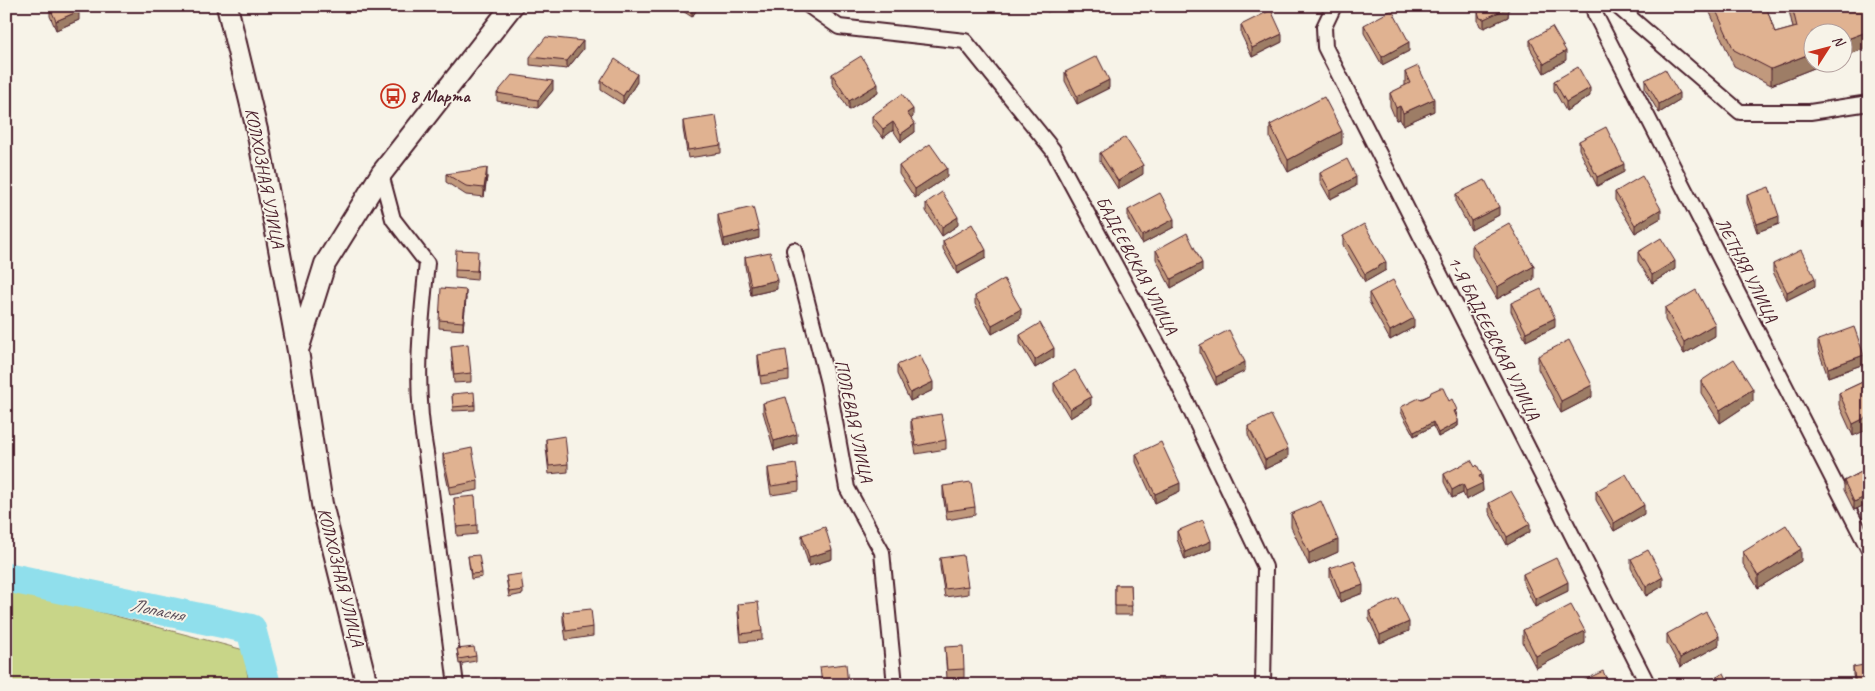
<svg xmlns="http://www.w3.org/2000/svg" width="1875" height="691" font-family="Caveat,sans-serif">
	<rect width="100%" height="100%" fill="#f7f3e8"/>
	<filter id="ink" filterUnits="userSpaceOnUse"><feTurbulence type="fractalNoise" baseFrequency=".02" numOctaves="2"/><feDisplacementMap in="SourceGraphic" scale="10" xChannelSelector="R" yChannelSelector="G"/><feConvolveMatrix kernelMatrix="1 2 1 2 8 2 1 2 1" color-interpolation-filters="sRGB"/></filter>
	<g filter="url(#ink)">
		<!-- green -->
		<path fill="#c8d588" stroke="#897a5a" d="M6,587L244,650L249,685H6Z"/>
		<g fill="none" stroke-linecap="round" stroke-linejoin="round">
			<!-- river -->
			<path stroke="#90dfec" stroke-width="30" d="M6,577L251,629L266,685"/>
			<!-- street casing -->
			<g stroke="#4a1f2b" stroke-width="18">
				<path id="street" d="M809,6L839,27L965,41L1053,150L1168,363L1265,567L1263,685
					M1334,6L1324,27L1325,47L1648,685
					M1593,6L1595,14L1869,550
					M1617,6L1740,112H1810L1869,103
					M381,174L393,219L427,263C420,328 414,389 426,453L456,685
					M794,250L828,383L847,488L882,552L895,685"/>
			</g>
			<!-- secondary casing -->
			<g stroke="#4a1f2b" stroke-width="24">
				<path id="secondary" d="M227,6L257,130L298,351L322,504L367,685
					M299,347L325,264L381,174L512,6"/>
			</g>
			<!-- street -->
			<use href="#street" stroke="#f7f3e8" stroke-width="14"/>
			<!-- secondary -->
			<use href="#secondary" stroke="#f7f3e8" stroke-width="20"/>
		</g>
		<!-- wall -->
		<path fill="#c1997d" stroke="#4a1f2b" d="M675,6H699L692,17Z
			M1044,6H1081L1047,12Z
			M1475,6H1509L1508,17L1484,28L1480,26L1478,21V13Z
			M1707,6H1766L1775,33L1793,28L1788,6H1846V9L1869,6V47L1842,57L1812,62H1829L1771,85L1734,66Z
			M50,8L79,20L56,30L50,16Z
			M1241,25L1282,42L1252,57L1241,34Z
			M1364,25L1409,51L1382,65L1364,33Z
			M1530,40L1566,60L1544,73L1530,48Z
			M583,49L567,69L530,65V57Z
			M1065,72L1109,88L1077,104L1065,81Z
			M1405,72L1434,111L1403,125L1400,119L1396,120L1390,106V93L1405,86Z
			M832,74L878,92L849,110L832,83Z
			M1645,80L1679,101L1659,113L1645,89Z
			M601,81L637,82L623,104L601,90Z
			M1554,81L1590,96L1566,111L1554,90Z
			M553,90L538,108L497,101V93Z
			M872,116L913,117L911,119L915,132L901,142L893,130L883,138L872,124Z
			M683,121L721,145V153L688,158L683,129Z
			M1270,125L1342,144L1288,172L1270,138Z
			M1579,141L1624,172L1597,186L1579,149Z
			M1100,153L1143,174L1118,189L1100,161Z
			M899,166L947,177L915,198L899,174Z
			M1320,173L1356,186L1330,199L1320,181Z
			M446,174L487,177L484,197L466,195L446,182Z
			M1615,192L1661,218L1635,233L1615,200Z
			M1456,194L1499,215L1471,230L1456,203Z
			M1747,195L1779,224L1757,232L1747,203Z
			M926,203L958,225L942,236L926,211Z
			M1128,210L1174,227L1142,244L1128,219Z
			M718,215L759,238L724,247L718,224Z
			M1343,236L1386,270L1365,282L1343,245Z
			M943,241L986,258L957,274L943,249Z
			M1472,244L1534,279L1497,299L1472,256Z
			M1156,250L1202,271L1171,288L1156,259Z
			M1638,252L1675,269L1652,283L1638,261Z
			M745,257L777,289L751,295L745,266Z
			M478,260L477,280L455,278V270Z
			M1773,264L1815,286L1787,300L1773,272Z
			M1369,293L1414,327L1390,340L1369,302Z
			M975,296L1021,318L992,334L975,304Z
			M466,298L463,330L439,328V320Z
			M1511,303L1555,327L1526,341L1511,311Z
			M1665,308L1715,336L1684,354L1665,320Z
			M1020,335L1054,357L1035,368L1020,343Z
			M1818,340L1864,364L1828,377L1818,349Z
			M1200,345L1245,371L1216,385L1200,353Z
			M451,346L471,373V382L454,383Z
			M758,355L789,371V380L761,384L758,363Z
			M1538,356L1592,397L1561,413L1538,369Z
			M897,365L933,390L910,401L897,374Z
			M1869,379L1853,436L1839,405V393Z
			M1701,381L1753,401L1720,423L1701,393Z
			M1054,383L1091,405L1070,418L1054,391Z
			M452,394L475,405V410L453,411Z
			M1430,395L1449,401L1457,414L1456,415L1458,420V426L1438,437L1433,426L1414,436L1401,412V407Z
			M763,403L797,443L774,450L763,412Z
			M911,419L946,440V449L916,454L911,428Z
			M1248,426L1288,458L1265,469L1248,435Z
			M546,439L568,464V472L549,474L546,447Z
			M443,454L478,481V490L450,495L443,462Z
			M1136,454L1180,491L1155,503L1136,462Z
			M768,468L799,482V491L771,495L768,476Z
			M1869,468V503L1854,510L1844,490V481Z
			M1444,474L1482,481L1483,491L1466,500L1463,493L1452,498L1444,482Z
			M943,486L975,507V515L947,520L943,495Z
			M1596,491L1644,514L1614,531L1596,500Z
			M454,498L477,525V534L457,536Z
			M1489,503L1530,532L1507,545L1489,512Z
			M1291,514L1338,552L1309,565L1291,527Z
			M1177,531L1211,549L1185,560L1177,539Z
			M802,535L832,559L809,566L802,543Z
			M1743,552L1801,561L1758,588L1743,564Z
			M468,556L482,573V577L471,579Z
			M940,558L968,586V594L945,597L940,567Z
			M1631,559L1663,586L1646,596L1631,568Z
			M1330,568L1363,593L1340,602L1330,577Z
			M1523,574L1568,591L1535,607L1523,582Z
			M506,576L523,590V594L509,597Z
			M1115,585H1131L1132,615H1115Z
			M738,604L762,631V640L741,642L738,613Z
			M1369,611L1409,631L1380,643L1369,619Z
			M563,612L593,627V636L566,640L563,621Z
			M1523,630L1585,643L1536,668L1523,643Z
			M1667,634L1719,645L1680,667L1667,643Z
			M945,647L964,669V678L947,679Z
			M457,649L476,656V661L459,664Z
			M1853,667L1869,685H1855L1853,675Z"/>
		<!-- shaded-wall -->
		<path fill="#9d7d66" stroke="#4a1f2b" d="M692,6H699L692,17Z
			M1509,6L1508,17L1484,28V19Z
			M79,11V20L56,30V21Z
			M1869,31V47L1842,57V41Z
			M1282,34V42L1252,57V48Z
			M583,41V49L567,69V61Z
			M1409,42V51L1382,65V57Z
			M1566,51V60L1544,73V64Z
			M1812,53V62H1829L1771,85V69Z
			M637,74V82L623,104V96Z
			M1109,80V88L1077,104V96Z
			M553,81V90L538,108V100Z
			M878,84V92L849,110V101Z
			M1590,88V96L1566,111V102Z
			M1679,93V101L1659,113V104Z
			M1434,99V111L1403,125V113Z
			M1400,106V119L1396,120V108Z
			M913,109V117L907,122V113Z
			M893,122V130L883,138V129Z
			M915,124V132L901,142V134Z
			M1342,131V144L1288,172V160Z
			M1624,164V172L1597,186V177Z
			M1143,165V174L1118,189V181Z
			M487,168V177L484,197V188Z
			M947,168V177L915,198V189Z
			M1356,177V186L1330,199V191Z
			M1499,207V215L1471,230V221Z
			M1661,209V218L1635,233V225Z
			M1779,216V224L1757,232V224Z
			M958,217V225L942,236V227Z
			M1174,219V227L1142,244V236Z
			M759,230V238L724,247V239Z
			M986,250V258L957,274V266Z
			M1675,261V269L1652,283V275Z
			M1386,262V270L1365,282V274Z
			M1202,263V271L1171,288V279Z
			M1534,266V279L1497,299V287Z
			M1815,278V286L1787,300V292Z
			M777,280V289L751,295V286Z
			M466,290V298L463,330V322Z
			M1021,309V318L992,334V325Z
			M1414,318V327L1390,340V331Z
			M1555,318V327L1526,341V332Z
			M1715,324V336L1684,354V342Z
			M1054,348V357L1035,368V360Z
			M1864,355V364L1828,377V368Z
			M1245,362V371L1216,385V377Z
			M933,382V390L910,401V393Z
			M1592,385V397L1561,413V401Z
			M1753,389V401L1720,423V410Z
			M1091,397V405L1070,418V409Z
			M1869,416V429L1853,436V424Z
			M1433,422V426L1414,436V432Z
			M1458,422V426L1438,437V433Z
			M797,434V443L774,450V441Z
			M1288,449V458L1265,469V460Z
			M1482,475L1483,491L1466,500V491L1479,476Z
			M1180,483V491L1155,503V494Z
			M1463,484V493L1452,498V490Z
			M1869,495V503L1854,510V502Z
			M1644,505V514L1614,531V523Z
			M1530,524V532L1507,545V537Z
			M1338,540V552L1309,565V553Z
			M1211,541V549L1185,560V552Z
			M1801,549V561L1758,588V576Z
			M832,550V559L809,566V557Z
			M1663,577V586L1646,596V587Z
			M1568,582V591L1535,607V599Z
			M1363,585V593L1340,602V593Z
			M1409,622V631L1380,643V635Z
			M1585,631V643L1536,668V656Z
			M1719,636V645L1680,667V658Z"/>
		<!-- building -->
		<path fill="#e0b291" stroke="#4a1f2b" d="M54,6H77L79,11L56,21L50,8Z
			M1478,6H1509L1508,8L1484,19L1480,18L1478,12L1479,9Z
			M1714,6H1766L1775,33L1797,27L1792,6H1846V9L1854,6H1869V31L1842,41V32H1812V53L1771,69L1734,50Z
			M1271,10L1282,34L1252,48L1241,25Z
			M1392,10L1409,42L1382,57L1364,25Z
			M1552,27L1566,51L1544,64L1530,40Z
			M546,37L583,41L567,61L530,57Z
			M861,56L878,84L849,101L832,74Z
			M1097,56L1109,80L1077,96L1065,72Z
			M615,59L637,74L623,96L601,81Z
			M1418,66L1434,99L1403,113L1400,106L1396,108L1390,93L1410,83L1405,72Z
			M1578,67L1590,88L1566,102L1554,81Z
			M1665,69L1679,93L1659,104L1645,80Z
			M512,75L553,81L538,100L497,93Z
			M902,94L913,109L907,113L915,124L901,134L893,122L883,129L872,116Z
			M1324,97L1342,131L1288,160L1270,125Z
			M716,116L721,145L688,150L683,121Z
			M1606,127L1624,164L1597,177L1579,141Z
			M1125,137L1143,165L1118,181L1100,153Z
			M930,144L947,168L915,189L899,166Z
			M1347,159L1356,177L1330,191L1320,173Z
			M487,168L484,188L466,186L446,174Z
			M1642,176L1661,209L1635,225L1615,192Z
			M1485,180L1499,207L1471,221L1456,194Z
			M1769,187L1779,216L1757,224L1747,195Z
			M942,192L958,217L942,227L926,203Z
			M1160,193L1174,219L1142,236L1128,210Z
			M753,207L759,230L724,239L718,215Z
			M1509,223L1534,266L1497,287L1472,244Z
			M972,224L986,250L957,266L943,241Z
			M1364,224L1386,262L1365,274L1343,236Z
			M1187,233L1202,263L1171,279L1156,250Z
			M1661,238L1675,261L1652,275L1638,252Z
			M456,250L478,251L477,271L455,270Z
			M1801,250L1815,278L1787,292L1773,264Z
			M770,252L777,280L751,286L745,257Z
			M1004,279L1021,309L992,325L975,296Z
			M1393,280L1414,318L1390,331L1369,293Z
			M441,288L466,290L463,322L439,320Z
			M1541,289L1555,318L1526,332L1511,303Z
			M1696,290L1715,324L1684,342L1665,308Z
			M1040,323L1054,348L1035,360L1020,335Z
			M1854,327L1864,355L1828,368L1818,340Z
			M1229,330L1245,362L1216,377L1200,345Z
			M1569,340L1592,385L1561,401L1538,356Z
			M468,344L471,373L454,375L451,346Z
			M786,350L789,371L761,376L758,355Z
			M920,355L933,382L910,393L897,365Z
			M1734,359L1753,389L1720,410L1701,381Z
			M1075,370L1091,397L1070,409L1054,383Z
			M1869,379V416L1853,424L1839,393Z
			M1440,388H1443L1449,401L1452,399L1457,410L1454,411L1458,420V422L1438,433L1433,422L1414,432L1401,407L1419,398L1422,399L1430,395L1431,392Z
			M474,392L475,405L453,407L452,394Z
			M786,397L797,434L774,441L763,403Z
			M941,414L946,440L916,446L911,419Z
			M1271,415L1288,449L1265,460L1248,426Z
			M565,436L568,464L549,466L546,439Z
			M1161,442L1180,483L1155,494L1136,454Z
			M472,448L478,481L450,487L443,454Z
			M1471,460L1475,467L1477,465L1482,475L1479,476L1483,483L1466,491L1463,484L1452,490L1444,474Z
			M796,464L799,482L771,486L768,468Z
			M1869,468V495L1854,502L1844,481Z
			M1626,474L1644,505L1614,523L1596,491Z
			M971,482L975,507L947,511L943,486Z
			M1511,491L1530,524L1507,537L1489,503Z
			M475,496L477,525L457,527L454,498Z
			M1321,501L1338,540L1309,553L1291,514Z
			M1203,520L1211,541L1185,552L1177,531Z
			M1786,525L1801,549L1758,576L1743,552Z
			M825,527L832,550L809,557L802,535Z
			M1648,550L1663,577L1646,587L1631,559Z
			M479,555L482,573L471,574L468,556Z
			M963,555L968,586L945,589L940,558Z
			M1556,558L1568,582L1535,599L1523,574Z
			M1354,560L1363,585L1340,593L1330,568Z
			M521,574L523,590L509,592L506,576Z
			M1115,585H1131L1132,606H1115Z
			M1398,598L1409,622L1380,635L1369,611Z
			M758,602L762,631L741,634L738,604Z
			M1571,605L1585,631L1536,656L1523,630Z
			M591,609L593,627L566,631L563,612Z
			M1706,612L1719,636L1680,658L1667,634Z
			M963,646L964,669L947,670L945,647Z
			M474,647L476,656L459,659L457,649Z
			M846,664L848,685H822L820,667Z
			M1869,664V685H1856L1853,667Z
			M1603,671L1609,685H1575Z
			M1724,673L1730,685H1702Z
			M1149,678L1177,681V685H1149Z
			M496,679L497,685H476V682Z"/>
	</g>
	<!-- icons -->
	<defs>
		<g id="bus-ring" transform="scale(1.25)"><circle r="9.5" fill="#f7f3e8" stroke="#c8321e" stroke-width="1.5"/><path d="M-5-6H5V4H4V6H2V4H-2V6H-4V4H-5ZM-3.5-4V0h7V-4ZM-3.5 1.2v1.5H-2V1.2ZM2 1.2v1.5H3.5V1.2Z" fill="#c8321e"/></g>
	</defs>
	<g fill-rule="evenodd">
		<use href="#bus-ring" x="393" y="96"/>
	</g>
	<g text-anchor="middle" stroke-width="4" stroke-linejoin="round" paint-order="stroke">
		<!-- poi labels -->
		<g font-size="18" font-weight="bold" fill="#4a1f2b" stroke="#f7f3e8" text-anchor="start">
			<text x="410" y="102">8 Марта</text>
		</g>
		<!-- street labels -->
		<g font-size="18" fill="#4a1f2b" stroke="#f7f3e8">
			<text transform="translate(265 178) rotate(79)" y="6">КОЛХОЗНАЯ УЛИЦА</text>
			<text transform="translate(1137 265) rotate(62)" y="6">БАДЕЕВСКАЯ УЛИЦА</text>
			<text transform="translate(1747 270) rotate(63)" y="6">ЛЕТНЯЯ УЛИЦА</text>
			<text transform="translate(1494 338) rotate(63)" y="6">1-Я БАДЕЕВСКАЯ УЛИЦА</text>
			<text transform="translate(854 421) rotate(78)" y="6">ПОЛЕВАЯ УЛИЦА</text>
			<text transform="translate(341 577) rotate(76)" y="6">КОЛХОЗНАЯ УЛИЦА</text>
		</g>
		<!-- water labels -->
		<g font-size="19" font-style="italic" fill="#5c4f5b" stroke="#f7f3e8">
			<text transform="translate(157 609) rotate(12)" y="7">Лопасня</text>
		</g>
	</g>
	<!-- margin -->
	<rect width="1875" height="691" fill="none" stroke="#f7f3e8" stroke-width="25"/>
	<rect x="12" y="12" width="1850" height="666" fill="none" stroke="#4a1f2b" stroke-width="2" filter="url(#ink)"/>
	<!-- north arrow -->
	<g transform="translate(1828 48) rotate(54)"><circle r="24" fill="#f7f3e8" stroke="#b29e9c"/>
	<path d="M0-4L9 19L0 12L-9 19Z" fill="#c8321e"/>
	<text y="-8" font-size="14" font-weight="bold" text-anchor="middle" fill="#4a1f2b">N</text>
	</g>
</svg>
